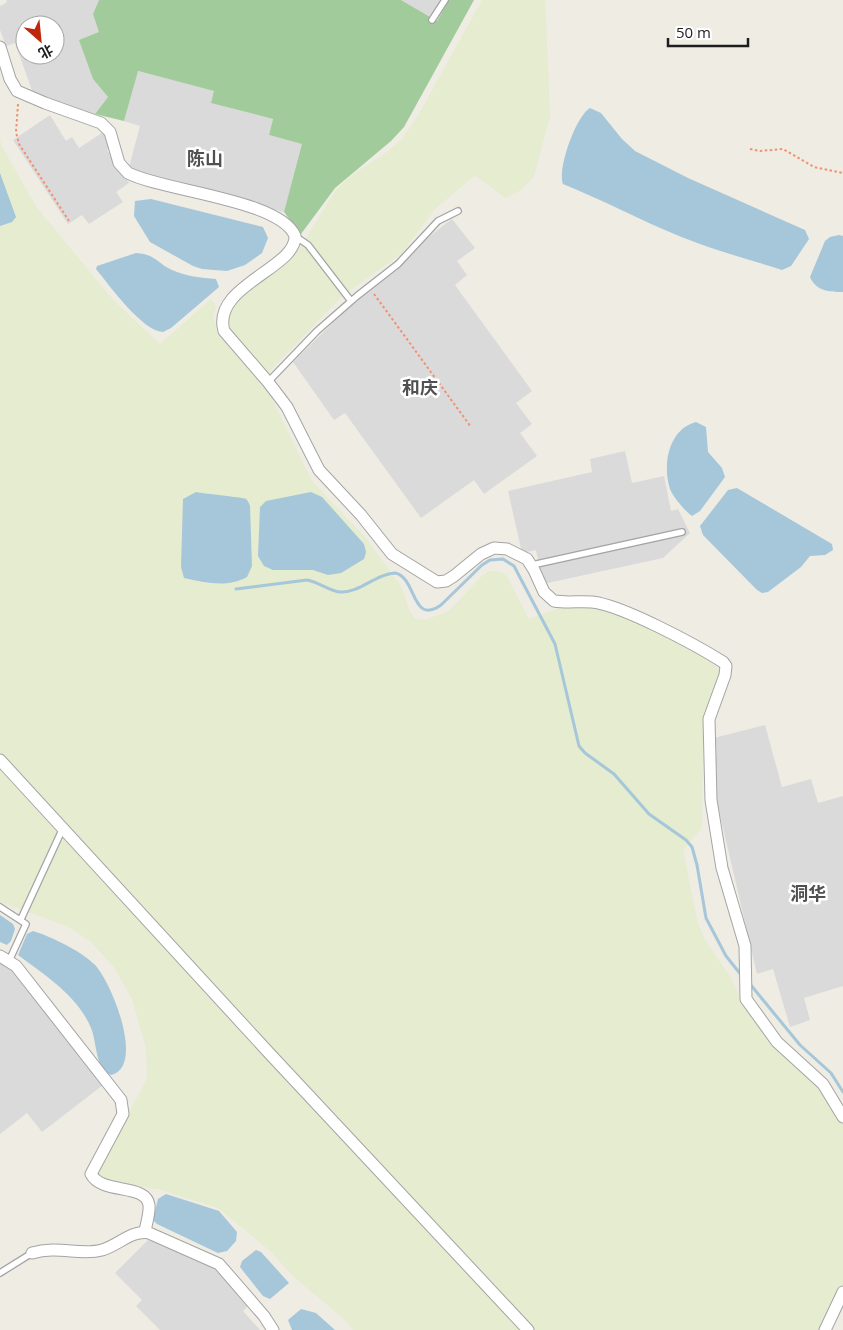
<svg xmlns="http://www.w3.org/2000/svg" width="843" height="1330" font-family="'Open Sans','Noto Sans SC',sans-serif">
	<rect width="100%" height="100%" fill="#eeece3"/>
	<!-- residential -->
	<path fill="#dbdada" fill-rule="evenodd" d="M7,0H99L93,14L100,32L93,79L108,97L95,114L34,96L15,43L6,46L0,30V6L6,3ZM25,25H55V55H25Z
		M401,0H449L437,21Z
		M137,71L215,91L212,103L273,119L269,135L303,144L284,212L128,171L140,126L124,121Z
		M50,115L66,141L72,137L79,148L105,131L114,145L107,150L129,183L116,192L123,202L89,224L82,215L68,224L13,140Z
		M452,219L475,248L457,261L467,275L455,285L532,391L516,403L532,424L520,433L537,456L484,494L474,480L421,518L345,413L334,420L293,362L348,308L397,270L418,245Z
		M625,451L632,483L664,476L671,511L678,509L690,533L663,558L543,584L536,550L522,553L508,491L592,472L590,459Z
		M765,725L782,787L811,779L818,803L843,796V986L804,998L810,1020L790,1027L773,969L757,974L714,789V738Z
		M0,960L9,963L103,1085L42,1132L27,1113L0,1134Z
		M148,1240L214,1263L251,1303L243,1311L260,1330H160L136,1306L142,1300L115,1273Z"/>
	<!-- farmland -->
	<path fill="#e5eccf" d="M482,0H545L550,116L534,176L521,190L505,198L475,175L436,208L401,254L342,296L266,375L231,332L228,316L230,309L301,246L336,190L352,175L390,150L403,138L420,112Z
		M0,137L1,145L37,208L114,301L160,344L211,299L216,307L213,315L217,332L265,385L312,481L365,537L401,586L410,612L415,619L424,620L442,614L450,610L482,576L489,571H499L506,575L529,619L560,608H598L628,618L698,654L717,667L720,675L703,731L702,822L700,830L683,850L698,924L705,940L731,978L747,1011L774,1045L823,1089L843,1125V1284L821,1330H353L344,1319L294,1277L269,1250L218,1208L158,1189L106,1182L99,1178L96,1170L144,1085L147,1076L146,1048L132,999L114,967L90,941L67,926L0,902Z"/>
	<!-- forest -->
	<path fill="#a1cb9a" d="M99,0H401L437,21L449,0H474L404,127L391,141L335,188L301,234L284,212L302,144L269,135L273,119L211,103L214,91L138,71L124,121L95,114L108,97L93,79L79,40L99,32L93,14Z"/>
	<!-- water -->
	<path fill="#a6c6d9" d="M590,108L601,113L622,139L635,151L688,178L805,230L809,239L791,266L782,270C748,259 713,250 679,236C640,220 603,200 563,184C557,169 576,116 590,108Z
		M0,173L16,217L12,222L0,226Z
		M151,199L263,227L268,238L262,253L245,265L227,271L202,269L193,266L150,242L134,216L135,201Z
		M839,235L843,236V292C829,292 816,291 810,277L825,241L830,237Z
		M136,253C155,254 157,263 172,270C185,276 201,278 216,279L219,287L171,328L163,332C142,331 110,286 96,269L97,266Z
		M696,422L706,427L708,452L722,468L725,477L700,511L692,516C685,511 673,497 670,489C662,464 669,429 696,422Z
		M737,488L832,544L833,550L825,555L810,556L801,567L768,592L762,593L757,590L703,535L700,526L728,490Z
		M196,492C205,494 242,497 246,499C248,501 249,503 250,506L252,566L247,577C227,588 206,583 184,578L181,567L183,499Z
		M311,492L322,497L364,544L366,552L364,559L341,573L328,575L313,570H273L264,566L258,556L260,507L266,501Z
		M0,915L13,924L15,929L11,941L7,945L0,942Z
		M33,931C52,937 79,950 94,964C111,980 146,1067 111,1075C95,1069 97,1042 91,1028C77,995 46,976 18,955L27,934Z
		M166,1194L219,1211L237,1232L236,1241L227,1251L218,1253L157,1224L153,1220L158,1199Z
		M256,1250L261,1252L289,1283L270,1299L263,1296L240,1267L242,1261Z
		M301,1309L316,1313L335,1330H292L288,1320Z"/>
	<g fill="none" stroke-linecap="round" stroke-linejoin="round">
		<!-- stream -->
		<path stroke="#a6c6d9" stroke-width="3" d="M236,589L307,580C319,582 329,591 340,592C360,593 375,574 395,573C417,577 411,626 441,605L482,565L490,560L503,559L514,566L555,644L579,746L585,753L614,774L649,814L686,840L692,847L697,865L706,918L726,956L742,976
			M750,984L800,1045L831,1073L843,1092"/>
		<!-- lane casing -->
		<g stroke="#a4a4a4" stroke-width="8">
			<path id="lane" d="M432,20L445,0
				M295,236L308,245L351,301
				M268,382L317,331L357,296L398,264L438,221L458,211
				M532,565L682,532
				M0,907L26,924L9,961
				M21,919L63,828
				M0,1273L32,1253"/>
		</g>
		<!-- street casing -->
		<g stroke="#a4a4a4" stroke-width="13">
			<path id="street" d="M0,47L10,79L17,91L45,103L101,123L110,132L119,163L128,173C163,191 281,200 295,236C297,268 211,286 224,331L268,382L287,407L319,470L361,515L392,554L437,582L446,581L454,576L481,554L494,548L507,549L527,559L534,570L544,592L554,601C567,603 579,601 592,602C622,605 696,645 723,662L726,666L725,675L709,719L711,800L722,868L745,946L746,999L777,1042L823,1084L843,1117
				M0,760L270,1054L528,1330
				M0,956L16,966L121,1100L123,1114L91,1174C102,1195 146,1183 149,1205C150,1213 146,1224 145,1232
				M32,1253C58,1245 80,1256 102,1250C117,1246 133,1229 149,1233L219,1264L264,1316L273,1330
				M825,1330L843,1292"/>
		</g>
		<!-- path -->
		<path stroke="#f19171" stroke-width="2" stroke-dasharray="2.5 2.5" stroke-linecap="butt" d="M18,104L16,132L19,144L69,221
			M750,149L760,151L783,149L814,167L843,173
			M374,294L471,427"/>
		<!-- lane -->
		<use href="#lane" stroke="#fff" stroke-width="5.5"/>
		<!-- street -->
		<use href="#street" stroke="#fff" stroke-width="11"/>
	</g>
	<g text-anchor="middle" stroke-width="5" stroke-linejoin="round" paint-order="stroke">
		<!-- quarter labels -->
		<g font-size="18" font-weight="bold" fill="#505050" stroke="#fff">
			<text x="205" y="165">陈山</text>
			<text x="420" y="394">和庆</text>
			<text x="808" y="900">洞华</text>
		</g>
	</g>
	<!-- north arrow -->
	<g transform="translate(40 40) rotate(153)"><circle r="24" fill="#ffffff" stroke="#a5a5a5"/>
	<path d="M0-4L9 19L0 12L-9 19Z" fill="#bf260b"/>
	<text y="-8" font-size="14" font-weight="bold" text-anchor="middle" fill="#1d1d1d">北</text>
	</g>
	<!-- scale -->
	<path d="M668 38v8h80v-8" fill="none" stroke="#1d1d1d" stroke-width="2.5"/>
	<text x="676" y="38" font-size="15" fill="#1d1d1d" stroke="#ffffff" stroke-width="4" paint-order="stroke">50 m</text>
</svg>
